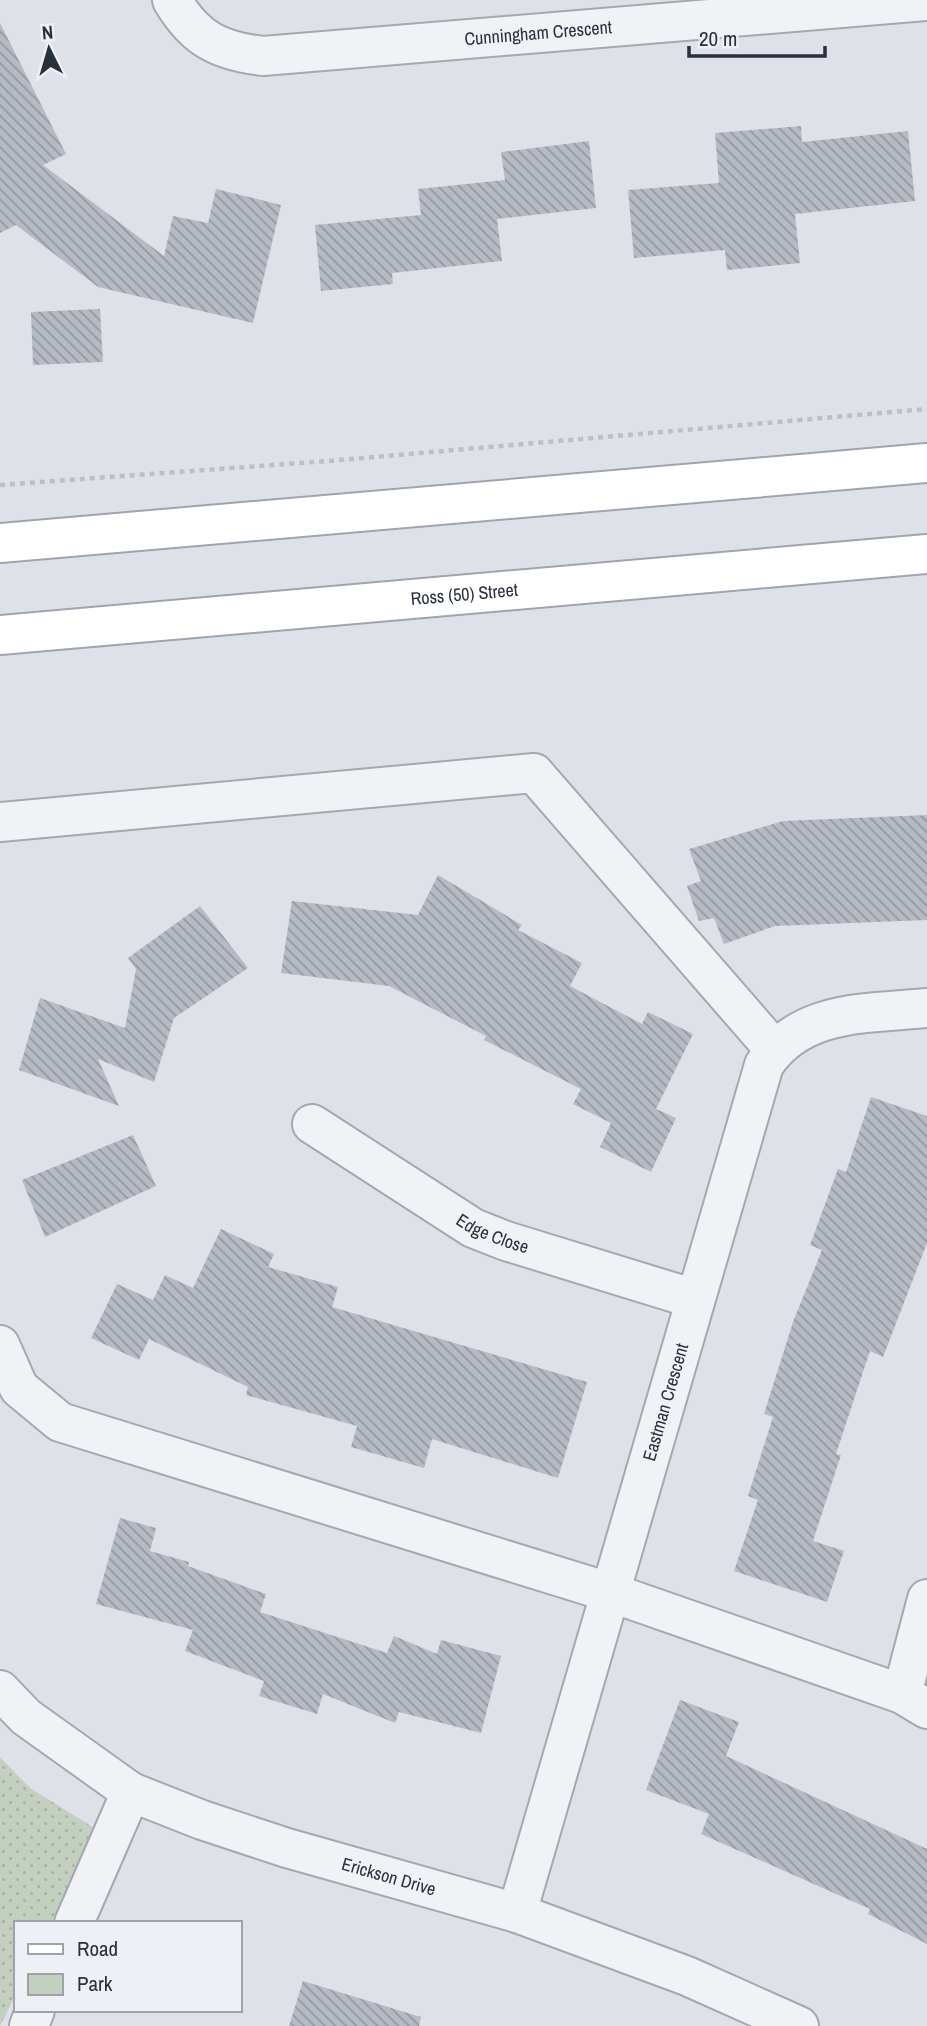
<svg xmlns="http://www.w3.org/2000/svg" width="927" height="2026" font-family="'Archivo Narrow',sans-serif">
	<defs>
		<pattern id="green-dots" width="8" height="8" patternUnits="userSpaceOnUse" patternTransform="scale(1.75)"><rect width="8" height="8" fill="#c3d0c0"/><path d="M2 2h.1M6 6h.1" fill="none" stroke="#a8b3a6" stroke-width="1.8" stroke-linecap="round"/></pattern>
		<pattern id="building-back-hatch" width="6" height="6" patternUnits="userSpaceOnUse" patternTransform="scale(1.75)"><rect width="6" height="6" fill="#b6bac3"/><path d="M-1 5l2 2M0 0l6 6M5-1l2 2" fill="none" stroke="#9498a0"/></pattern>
	</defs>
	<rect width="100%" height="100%" fill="#dee1e7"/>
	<!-- green -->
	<path fill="url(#green-dots)" d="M0,1757L30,1788L96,1829L51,1923H16V1994L0,2026Z"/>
	<!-- building -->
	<path fill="url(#building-back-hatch)" d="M0,23L66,154L43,165L164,256L173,216L208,223L216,189L281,205L253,323L98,287L16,225L0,233Z
		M801,126L802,142L908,131L915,201L795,214L800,263L727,270L725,250L634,258L628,190L719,183L715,133Z
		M589,141L596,208L497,219L502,261L392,273L393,284L321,291L315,225L421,215L418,189L505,180L501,152Z
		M100,309L103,362L33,365L31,312Z
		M927,815V920L775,926L724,944L714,918L699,921L687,886L701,881L689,849L783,821Z
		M438,875L522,925L518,930L582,963L570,986L642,1024L648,1012L693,1034L656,1109L676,1118L651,1172L600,1147L611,1123L573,1104L581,1089L484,1040L486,1036L389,986L281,973L292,901L418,915Z
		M200,906L248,968L174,1018L154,1082L98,1059L119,1106L19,1070L40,998L125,1028L136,969L128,958Z
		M871,1097L927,1116V1243L883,1357L870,1351L836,1454L841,1455L813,1541L844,1551L827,1602L734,1571L758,1500L748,1496L773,1417L764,1414L793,1322L822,1250L810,1245L838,1169L846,1172Z
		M133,1135L156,1186L45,1237L22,1180Z
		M221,1229L274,1254L268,1267L338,1287L332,1307L587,1382L558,1478L432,1439L424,1468L351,1447L357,1426L246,1395L248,1387L149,1339L139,1360L91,1338L117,1284L153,1300L165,1275L193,1288Z
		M120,1518L156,1528L150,1551L189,1562L188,1566L266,1594L260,1612L387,1653L394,1636L437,1654L441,1640L501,1656L481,1733L399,1712L395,1723L323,1694L317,1714L259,1696L264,1681L185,1651L193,1630L96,1604Z
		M680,1700L739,1722L726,1756L927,1849V1944L868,1914L870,1909L701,1834L709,1814L646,1790Z
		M303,1981L421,2017L419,2026H289Z"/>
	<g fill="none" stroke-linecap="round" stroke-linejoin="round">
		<!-- minor casing -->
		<g stroke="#a4a8b1" stroke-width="42">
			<g id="minor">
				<path id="s1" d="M172,0C195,39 219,51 263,56L927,1"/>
				<path d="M0,822L534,773L774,1049"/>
				<path id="s2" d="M312,1124L473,1228L506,1241L695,1299"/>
				<path d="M0,1345L19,1388L60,1422L612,1593L902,1694L927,1709"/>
				<path id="s3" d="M0,1690L26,1717L131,1792L202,1820L287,1848L517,1913L687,1976L799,2026"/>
				<path d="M902,1694L927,1599"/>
				<path id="s4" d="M517,1913L764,1065C801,1009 867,1014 927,1008"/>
				<path d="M74,1923L131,1792"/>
				<path d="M29,2026L35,2010"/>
			</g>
		</g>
		<!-- major casing -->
		<g stroke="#9ea5b2" stroke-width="42">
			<g id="major">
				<path d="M0,543L927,463"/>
				<path id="s5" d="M0,635L927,554"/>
			</g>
		</g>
		<!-- path -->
		<path stroke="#bcbfc5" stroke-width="4.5" stroke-dasharray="5 5" stroke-linecap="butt" d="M0,485L328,461L927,409"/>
		<!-- minor -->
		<use href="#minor" stroke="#f0f2f5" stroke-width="38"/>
		<!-- major -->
		<use href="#major" stroke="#fff" stroke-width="38"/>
	</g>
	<g text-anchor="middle" stroke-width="5" stroke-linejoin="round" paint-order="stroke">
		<!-- street labels -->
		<g font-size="18" fill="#282f3d" stroke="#edf0f4">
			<text dy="6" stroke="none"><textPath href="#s1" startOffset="388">Cunningham Crescent</textPath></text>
			<text dy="6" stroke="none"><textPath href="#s5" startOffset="466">Ross (50) Street</textPath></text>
			<text dy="6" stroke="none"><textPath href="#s2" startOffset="212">Edge Close</textPath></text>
			<text dy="6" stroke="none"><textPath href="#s4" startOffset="532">Eastman Crescent</textPath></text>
			<text dy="6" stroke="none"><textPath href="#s3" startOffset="438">Erickson Drive</textPath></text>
		</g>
	</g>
	<!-- legend -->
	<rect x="14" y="1921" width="228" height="91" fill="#edf0f4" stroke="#9ea3ab" stroke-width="2"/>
	<rect x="28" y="1944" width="35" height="10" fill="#ffffff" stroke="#9ea3ab" stroke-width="2"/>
	<text x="77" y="1956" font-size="21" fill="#282f3d">Road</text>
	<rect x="28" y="1974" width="35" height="21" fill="#c3d0c0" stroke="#9ea3ab" stroke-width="2"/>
	<text x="77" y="1991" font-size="21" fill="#282f3d">Park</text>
	<!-- north arrow -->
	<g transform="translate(49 49) rotate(355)" stroke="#edf0f4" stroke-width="5" paint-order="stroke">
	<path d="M0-5L12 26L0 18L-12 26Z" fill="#282f3d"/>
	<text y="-10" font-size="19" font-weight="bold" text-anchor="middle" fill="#282f3d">N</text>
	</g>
	<!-- scale -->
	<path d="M689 46v10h136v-10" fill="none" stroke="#282f3d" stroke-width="3.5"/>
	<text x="699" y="46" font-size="21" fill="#282f3d" stroke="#edf0f4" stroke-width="5" paint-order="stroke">20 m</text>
</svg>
